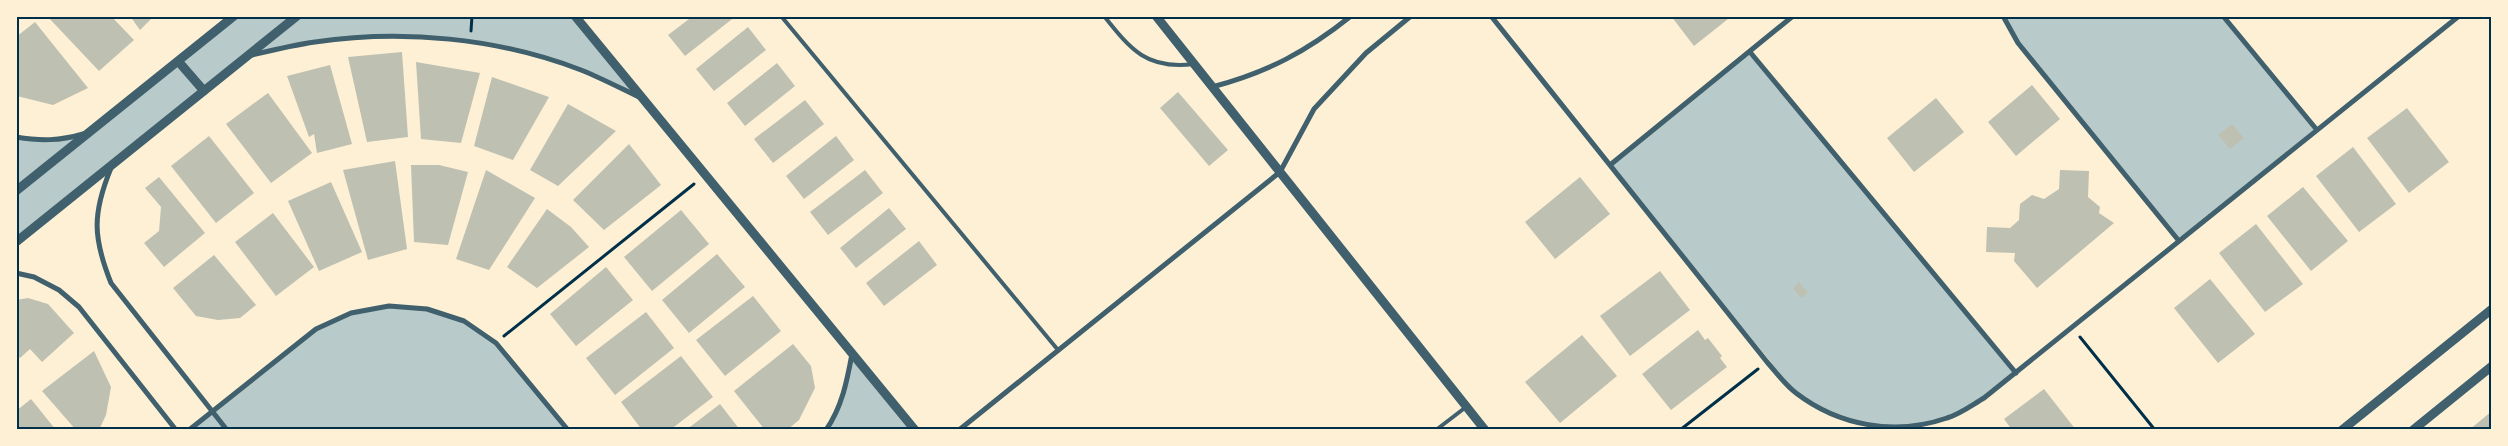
<svg xmlns="http://www.w3.org/2000/svg" width="2508" height="446" font-family="Figtree,sans-serif">
	<rect width="100%" height="100%" fill="#fdf0d5"/>
	<!-- green -->
	<path fill="#b9caca" d="M228,16H574L641,97L580,70L516,50L450,39L382,36L315,42L249,55L16,242V137L39,141L88,133Z
		M2003,16H2223L2317,130L2179,241L2018,43Z
		M1750,52L2016,373C1957,420 1905,445 1830,414C1818,409 1806,400 1795,392L1610,165Z
		M389,306L427,309L464,321L496,343L568,430H189L316,329L351,313Z
		M852,354L915,430H826L834,419Z"/>
	<!-- building -->
	<path fill="#bec0b2" d="M47,16H111L134,40L99,71Z
		M130,16H154L140,30Z
		M693,16H736L685,56L668,35Z
		M1671,16H1726L1728,19L1694,46Z
		M35,22L88,88L53,105L17,96L16,37Z
		M748,27L766,50L714,91L696,69Z
		M402,52L408,137L367,142L348,57Z
		M416,62L480,73L461,143L421,139Z
		M777,63L795,86L745,126L727,103Z
		M330,65L352,144L317,153L314,134L309,137L287,76Z
		M492,77L549,97L513,160L474,146Z
		M2032,85L2060,119L2016,156L1988,122Z
		M1178,92L1228,150L1209,166L1160,108Z
		M268,93L312,153L271,183L226,124Z
		M1936,98L1964,132L1914,172L1887,138Z
		M805,100L824,124L773,163L754,139Z
		M568,104L616,131L558,186L530,170Z
		M2407,108L2449,162L2409,193L2367,138Z
		M2232,124L2244,138L2230,149L2218,135Z
		M209,136L254,193L216,223L171,166Z
		M836,136L854,160L804,199L786,176Z
		M629,144L661,185L604,230L573,200Z
		M2353,147L2396,204L2359,232L2316,176Z
		M395,161L407,249L368,260L343,170Z
		M411,165H439L468,172L448,245L414,242Z
		M486,170L535,198L489,270L456,259Z
		M865,170L883,193L828,235L810,212Z
		M2060,170L2089,171L2088,197L2100,207L2099,213L2114,223L2037,288L2014,261L2015,253L1986,252L1987,227L2010,228L2019,220L2020,204L2032,195L2044,199L2059,189Z
		M159,177L205,233L164,267L144,243L159,231L161,207L145,188Z
		M1580,177L1610,214L1555,259L1525,222Z
		M331,182L362,252L319,271L288,201Z
		M2303,187L2348,241L2311,271L2267,216Z
		M889,208L906,229L856,268L840,248Z
		M547,209L571,227L589,247L537,288L507,267Z
		M681,210L709,244L652,291L624,257Z
		M273,213L314,267L276,296L235,242Z
		M2256,224L2303,284L2265,312L2219,253Z
		M919,241L937,265L884,306L866,283Z
		M717,254L745,287L689,333L662,300Z
		M214,255L256,305L240,318L218,320L196,316L173,288Z
		M606,267L633,300L576,346L550,314Z
		M1660,271L1690,310L1630,356L1600,316Z
		M2210,279L2255,334L2218,363L2174,308Z
		M1799,282L1808,293L1801,298L1793,288Z
		M753,296L781,331L725,376L696,340Z
		M28,298L48,304L74,333L42,362L30,349L20,358L16,354V300Z
		M646,312L674,348L615,395L586,358Z
		M1698,330L1705,340L1708,338L1722,356L1720,358L1727,367L1671,410L1642,374Z
		M1582,335L1617,376L1560,423L1525,382Z
		M793,344L811,366L815,388L799,420L787,430H765L734,391Z
		M94,351L111,387L106,415L99,430H76L42,391Z
		M681,356L713,397L670,430H642L621,402Z
		M2044,389L2076,430H2012L2004,419Z
		M31,399L56,430H16V411Z
		M720,404L740,430H686Z
		M2492,411V430H2469Z"/>
	<g fill="none" stroke-linecap="round" stroke-linejoin="round">
		<!-- path -->
		<path stroke="#003049" stroke-width="3" d="M471,31L472,16
			M504,336L694,184
			M2080,337L2155,430
			M1680,430L1758,369"/>
		<!-- service -->
		<path stroke="#3f606c" stroke-width="4" d="M781,16L1058,350
			M1104,16C1131,50 1147,70 1194,64
			M1436,430L1466,407"/>
		<!-- minor -->
		<path stroke="#3f606c" stroke-width="5" d="M1491,16L1767,362C1776,372 1785,385 1796,393C1839,426 1895,436 1947,418C1960,414 1972,405 1984,398L2459,16
			M2003,16L2018,43L2179,241
			M2223,16L2317,130
			M1750,52L2016,373
			M252,55C273,50 294,45 315,42C402,29 498,38 581,70C601,78 620,88 639,97
			M1212,87C1268,72 1306,52 1351,16
			M16,137C40,141 60,141 83,134
			M1610,165L1793,16
			M111,168C92,214 93,238 111,283L227,430
			M16,273L34,277L59,290L79,307L176,430
			M189,430L316,329L351,313L389,306L427,309L464,321L496,343L568,430
			M826,430C842,407 847,381 852,354
			M959,430L1280,172L1314,109L1366,53L1411,16"/>
		<!-- tertiary -->
		<path stroke="#3f606c" stroke-width="9" d="M575,16L915,430
			M1156,16L1485,430
			M178,61L204,91
			M16,191L234,16
			M16,242L297,16
			M2342,430L2492,309
			M2413,430L2492,366"/>
	</g>
	<!-- border -->
	<rect width="2508" height="446" fill="none" stroke="#fdf0d5" stroke-width="35"/>
	<rect x="18" y="18" width="2472" height="410" fill="none" stroke="#003049" stroke-width="2"/>
</svg>
